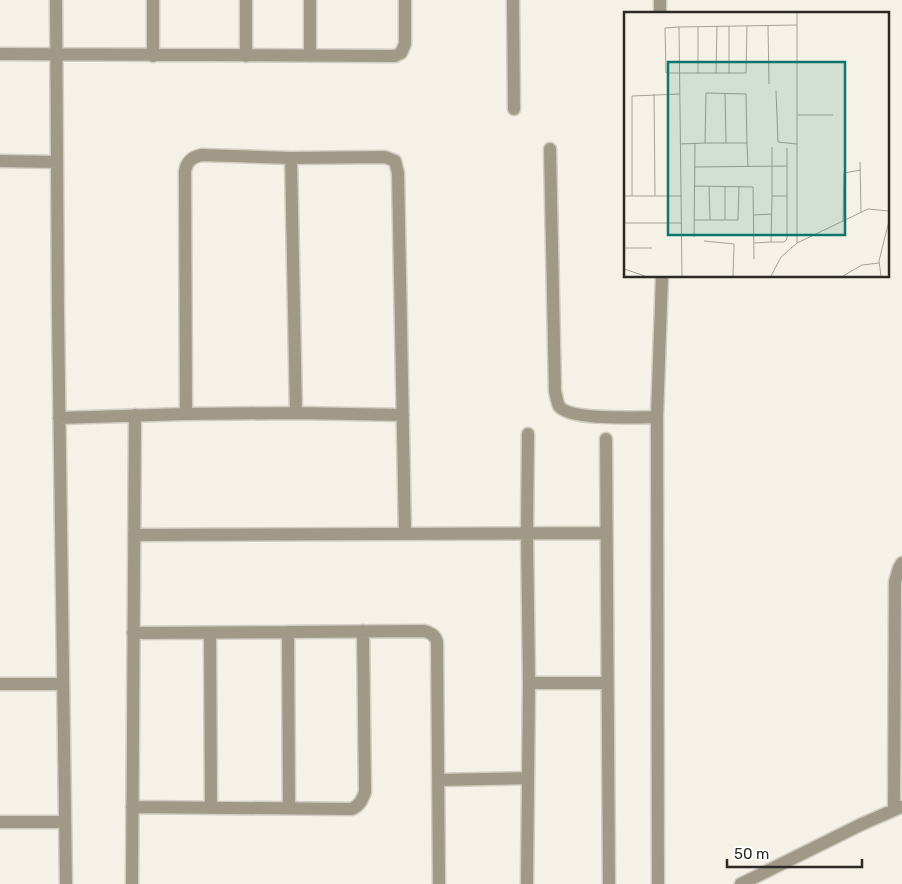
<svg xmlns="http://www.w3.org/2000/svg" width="902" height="884" font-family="Rubik,sans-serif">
	<rect width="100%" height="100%" fill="#f6f1e6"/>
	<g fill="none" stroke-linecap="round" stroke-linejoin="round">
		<!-- street casing -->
		<g stroke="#d1cdc3" stroke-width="15">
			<path id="street" d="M56,0L58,314L66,884
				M153,0V56
				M513,0L514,109
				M660,0V14
				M0,54L395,56L401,53L405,44V0
				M246,56V0
				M310,56V0
				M550,149L555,391C556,395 557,402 559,406C569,421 639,417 657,417
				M291,158L296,413
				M0,161L57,162
				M403,415L296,413L186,414L185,171C187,161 192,157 202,155L291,158L385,157L395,161L398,173L405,534
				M59,418L186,414
				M528,434L527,533L529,683
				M606,439L609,884
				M134,535L606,533
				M288,632L289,808
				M133,633L424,631C431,633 435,635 437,642L439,884
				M210,633L211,807
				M0,684H63
				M438,780L528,778
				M132,807L352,809C360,805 362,800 365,792L363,631
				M894,810L895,582L899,568L902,563
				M0,822H65
				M132,884L135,415
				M527,884L529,683H607
				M658,884L657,417L662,276
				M741,884L862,824L901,807"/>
		</g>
		<!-- street -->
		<use href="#street" stroke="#a09987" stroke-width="12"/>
	</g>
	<!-- overview -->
	<g transform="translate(624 12)">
		<rect width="265" height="265" fill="#f6f1e6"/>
		<path fill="none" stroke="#a4a198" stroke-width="1" d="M173,1V231M144,13L145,72M74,14V61M55,15L41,16L42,61H122L123,14M92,61L93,14M105,61V14M152,79L154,130L173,132M101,81L102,131M30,82L31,184M174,103H209M123,131H81L82,81L122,82V84L123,131L124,155M56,132L81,131M148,135V184M236,150L237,201M71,155L163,154M70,174L129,175L130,247M85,174L86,208M101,174V208M0,184H57M8,184V84L56,82M130,203L148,202M70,208H114L115,174M219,209L220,161L237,158M0,211H57M70,225L71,131M80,229L110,232L109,264M147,230H160L163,227V136M130,231L147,230L148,184H163M0,236H28M0,257L21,264M58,264L55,15L173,13M147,264L157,245L173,231L244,197L265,199M219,264L238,253L255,251M257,264L255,249L265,209"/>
		<path fill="#0f766e" fill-opacity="0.15" stroke="#0f766e" stroke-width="2.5" d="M44,50H221V223H44Z"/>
		<rect width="265" height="265" fill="none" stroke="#2a2924" stroke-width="2.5"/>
	</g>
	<!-- scale -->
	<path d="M727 859v8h135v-8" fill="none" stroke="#2a2924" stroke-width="2.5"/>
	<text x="734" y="859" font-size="15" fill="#2a2924" stroke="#ffffff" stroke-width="4" paint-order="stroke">50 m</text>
</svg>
